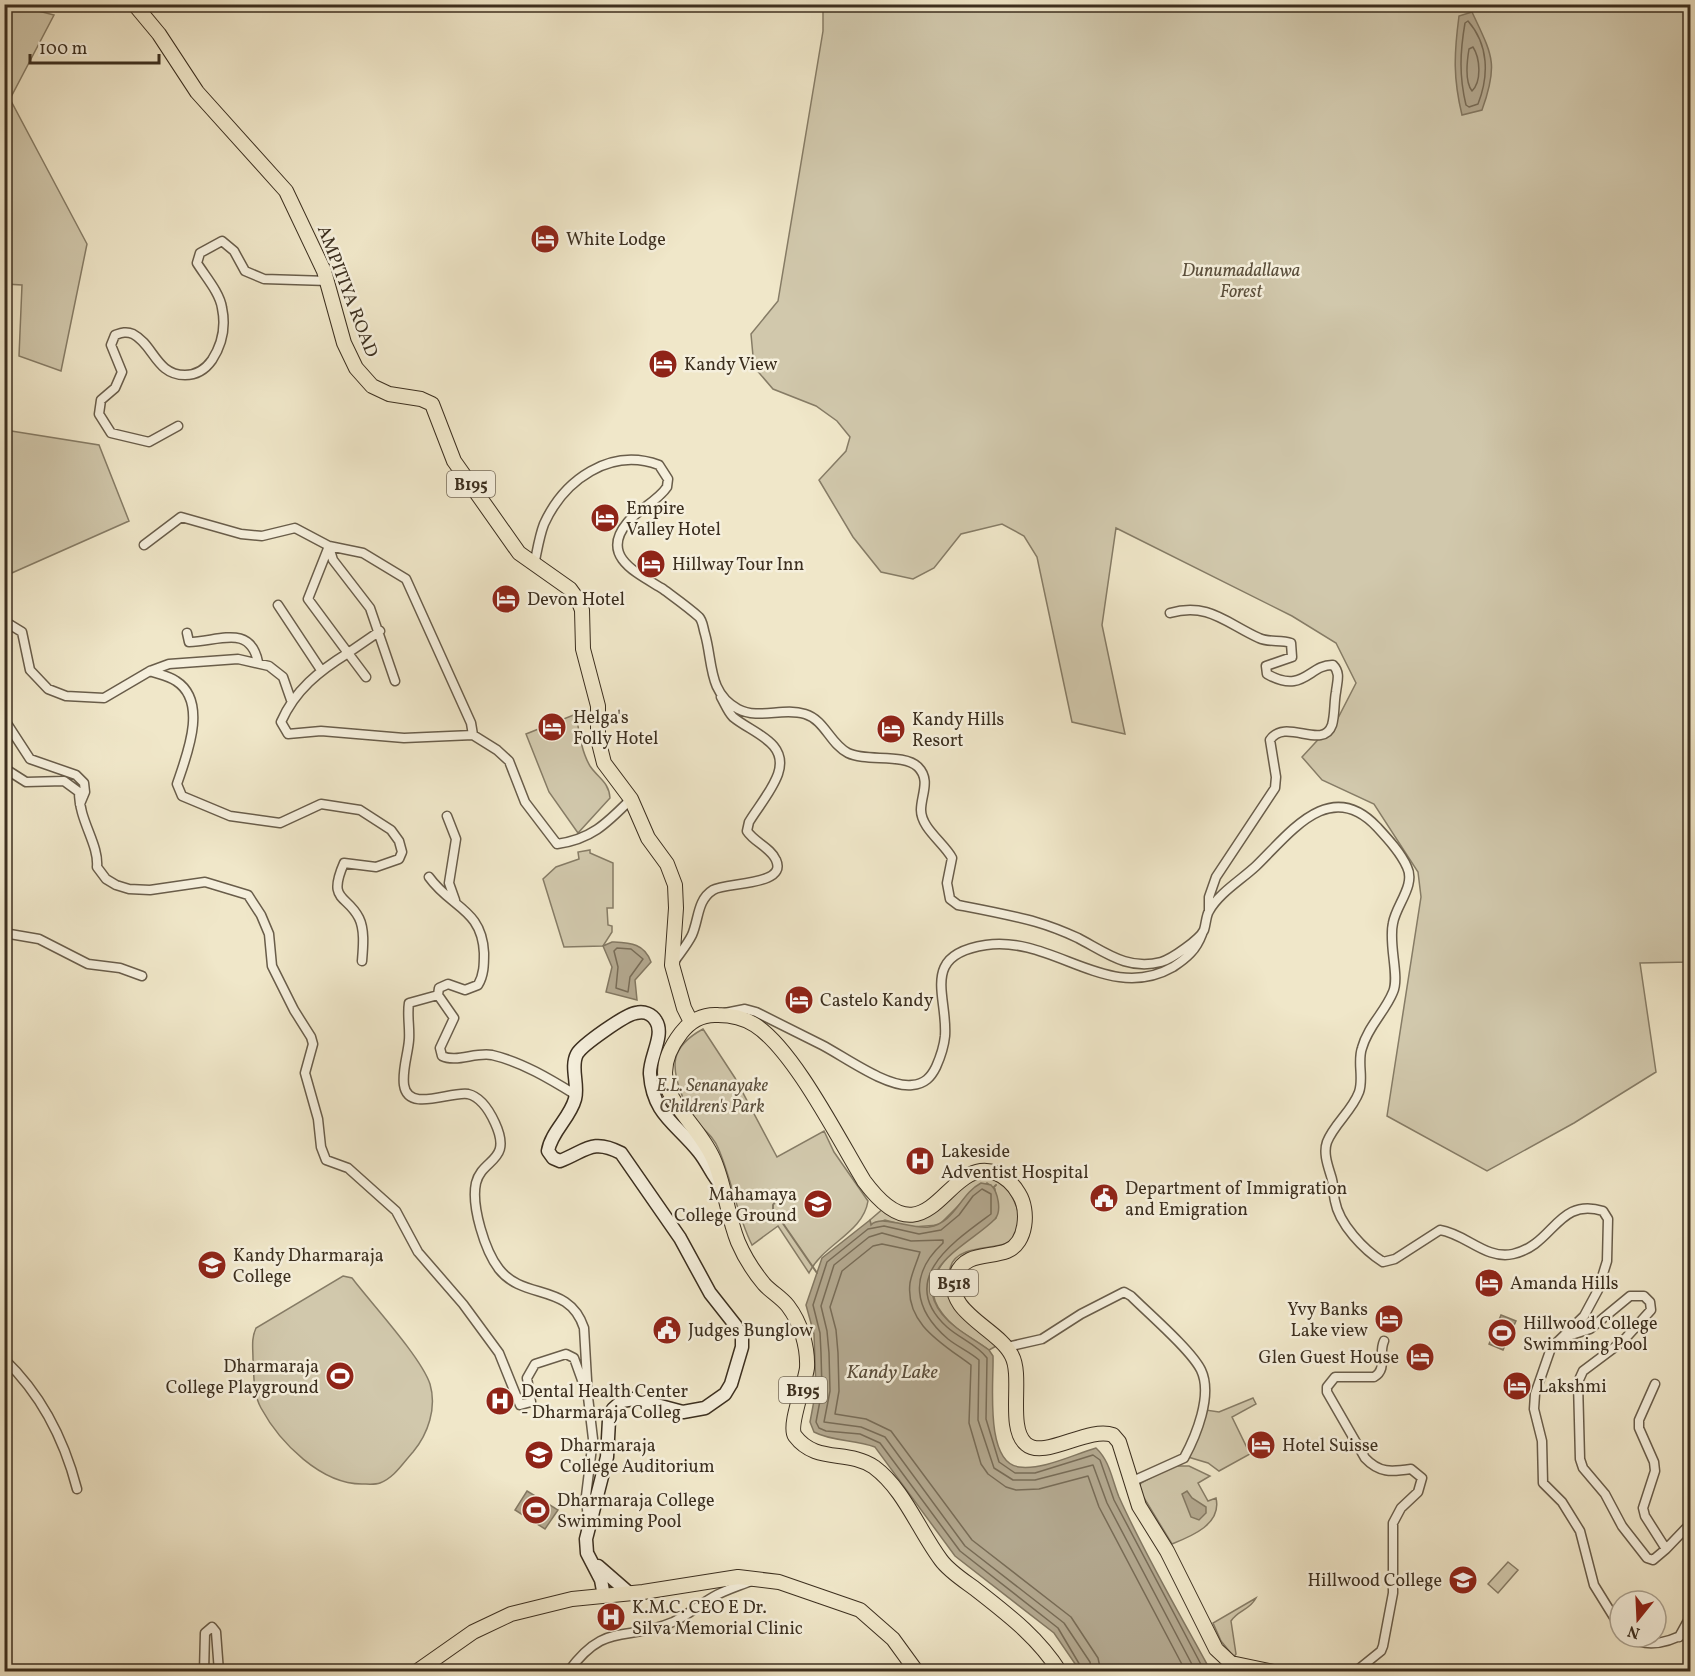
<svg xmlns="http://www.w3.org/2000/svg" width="1695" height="1676" font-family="Vollkorn,serif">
	<rect width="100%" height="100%" fill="#f0e7c9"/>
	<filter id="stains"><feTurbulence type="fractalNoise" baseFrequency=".00333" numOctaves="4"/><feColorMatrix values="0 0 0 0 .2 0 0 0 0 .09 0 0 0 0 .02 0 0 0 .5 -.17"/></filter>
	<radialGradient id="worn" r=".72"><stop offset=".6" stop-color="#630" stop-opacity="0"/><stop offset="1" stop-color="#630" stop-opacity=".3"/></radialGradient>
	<!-- green -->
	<path fill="#d1c8ac" stroke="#867c66" stroke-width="1.5" d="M4,5H15L54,15L10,99L87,244L61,371L19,356L22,285L5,284Z
		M823,5H1690V962L1640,963L1656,1072L1574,1123L1487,1171L1387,1116L1421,897L1418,872L1374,804L1322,780L1302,757L1338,718L1356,683L1336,643L1292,616L1116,528L1102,625L1125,734L1072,722L1037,557L1024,536L1002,524L961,534L934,568L913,579L881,572L853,537L819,480L846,451L850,437L837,421L816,406L773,389L754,367L751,334L778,301L823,31Z
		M5,430L99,445L129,521L5,576Z
		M576,714C579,731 581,751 590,766C598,778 609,782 610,798L578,833L549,792L526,734Z
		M590,850V853L613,863V908H607L608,925L612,926V932L603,946L564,947L543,879L556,867L579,859L578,852Z
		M703,1029L735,1078L777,1157L824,1131L834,1152L868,1201C863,1233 823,1244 809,1273L778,1226L752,1245C737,1215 732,1181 719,1150C712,1132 697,1126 688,1111C685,1107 685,1102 683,1098C670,1066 670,1047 703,1029Z
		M985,1175C1009,1184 1015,1198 1021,1222L1011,1242C996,1248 980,1247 966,1252C958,1255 952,1260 950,1268C939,1301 977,1324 998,1345L989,1350C973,1338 954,1330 942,1313C911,1274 967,1237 996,1218L995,1189L987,1183L962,1202L939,1225L912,1227L885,1220L871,1225L870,1220L884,1208L911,1220L923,1219L944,1205L959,1188Z
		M343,1276L352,1278C371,1303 421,1357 430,1384C437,1408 428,1434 413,1452C403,1463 394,1478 380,1483C375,1485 367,1484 362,1484C321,1484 280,1443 261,1408C253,1394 254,1375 253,1359C253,1348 251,1339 256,1328Z
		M1253,1398L1256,1404L1232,1417L1250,1454L1219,1471L1208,1463L1188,1457L1198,1438L1206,1410L1219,1412Z
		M1172,1466H1189L1210,1476L1198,1483L1208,1501L1216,1498C1222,1524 1192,1536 1172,1544L1138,1488L1141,1483Z
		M1508,1562L1518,1570L1498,1593L1488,1584Z
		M1256,1598C1250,1610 1238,1610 1231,1621L1236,1654L1234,1657L1221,1641L1213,1623Z"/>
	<!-- water -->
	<path fill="#b3a88f" stroke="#837862" stroke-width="1.5" d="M1472,12C1492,55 1499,63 1482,110L1462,115C1453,78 1454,54 1459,16Z
		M612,942C630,943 644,943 651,962L635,980L637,1000L606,992L612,967L603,946Z
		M981,1183L991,1185C998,1192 1002,1211 995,1219C971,1244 907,1269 942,1314C955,1330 973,1338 989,1350L993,1356C994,1380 984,1463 1019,1467C1043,1470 1072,1455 1096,1448C1110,1461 1112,1480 1119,1497C1145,1555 1178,1611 1208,1666L1216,1671H1080L1054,1633L955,1556L875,1447C855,1439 833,1442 814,1432L810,1422L816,1390L814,1334L806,1305L822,1258L870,1220L871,1225C881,1214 913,1230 929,1227C955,1223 960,1194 981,1183Z
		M1501,1315L1516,1321L1503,1350L1489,1344Z
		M527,1491L558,1510L545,1529L515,1510Z
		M1187,1491L1192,1498L1206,1507V1513L1199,1520L1191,1517L1182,1494Z"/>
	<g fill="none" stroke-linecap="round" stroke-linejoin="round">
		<!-- shore -->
		<path stroke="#786c57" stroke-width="1.5" d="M1468,21C1489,45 1489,76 1478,104L1469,107L1466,105C1459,76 1460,52 1465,23Z
			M1473,47C1480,58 1482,81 1472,91C1465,82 1467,61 1469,49Z
			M617,948L631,949L643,959L630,977L628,992L616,988L618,967L614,951Z
			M528,1501L547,1511L544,1519L525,1509Z
			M1084,1672L1058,1628L960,1551L880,1443L860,1434L826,1431L819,1428L816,1422L822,1390L821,1353L820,1333L813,1305L827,1262L868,1229L884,1226L919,1234L941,1230L959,1215L973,1196L982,1189L991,1194V1214C953,1242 896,1280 947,1327C959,1338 978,1345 987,1358L986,1419L999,1462L1015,1473H1035L1093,1455L1100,1460L1114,1500L1205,1672
			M1092,1672L1090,1662L1064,1623L965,1546L885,1437L861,1427L824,1422L830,1391L829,1353L827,1331L821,1306L834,1265L869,1237L882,1233L911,1241L943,1240V1243C908,1275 914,1310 948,1339C958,1347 970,1352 979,1360L978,1420L994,1468L1013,1480H1035L1093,1465L1107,1503L1196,1672
			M1101,1672L1098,1658L1071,1617L972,1540L891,1431L866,1419L835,1414L839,1391L838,1353L836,1330L830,1307L842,1271L873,1246L882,1244L920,1252C917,1262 912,1272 910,1283C905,1324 943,1344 971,1365L969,1423L981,1464L988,1474L1006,1487L1016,1490L1039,1489L1088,1476L1099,1507L1186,1672"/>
		<!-- stream -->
		<path stroke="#837862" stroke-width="2" d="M994,1187L996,1185
			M782,1191L773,1205V1209L817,1273"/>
		<!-- minor casing -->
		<g stroke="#695d4a" stroke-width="11">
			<path id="minor" d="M178,426L149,442L111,433L99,414L101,400L115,388L122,372L111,345L115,335C121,333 126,331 133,334C154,345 156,375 185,375C197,375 205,370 212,360C223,343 226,327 222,308C220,293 205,276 197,263L200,253L222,241L234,251L245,271L264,279L328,281
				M144,545L181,517L241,534L262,536L295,528L329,546L363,553L406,579L471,723L473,735
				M329,546L308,599L348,653C319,671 295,690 281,722L288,734L321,731L404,738L473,735L497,750L509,761L525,802L557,844C592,839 607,823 631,799
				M329,547L333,560L370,608L395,681
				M534,565C537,552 539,537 544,524C564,480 610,447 659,465L668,479L667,487C657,502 638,509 627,523C599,557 639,574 663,589C675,598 688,607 699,617C703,621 703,628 705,634C713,662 708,693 738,709C759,720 783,707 805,714C825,720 830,744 848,753C866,762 904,753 918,767C931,780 921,795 921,810C921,828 944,843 952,858L947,883L950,899L958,905C984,910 1011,915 1036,922C1050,926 1065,932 1078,938C1105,952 1128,971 1161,962C1172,959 1200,939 1204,930C1206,924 1206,916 1209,911C1219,893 1241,880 1256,866C1290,833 1330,777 1377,827C1388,839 1401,853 1407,867C1416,885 1396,905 1393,923C1388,944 1400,977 1393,992C1385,1012 1368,1026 1362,1048C1357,1062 1364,1078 1359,1092C1352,1111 1334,1124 1327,1142C1323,1153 1328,1166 1331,1176C1334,1184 1333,1193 1335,1201C1339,1224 1364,1250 1383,1262L1395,1259L1440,1230C1466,1234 1486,1260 1513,1254C1554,1245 1557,1197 1603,1211L1608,1219L1607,1261L1598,1290L1584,1316L1551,1348L1535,1394L1534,1409L1542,1441L1543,1483L1562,1502L1580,1531L1594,1585L1620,1627
				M278,605L321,670
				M1170,613C1208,602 1226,623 1259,638C1269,643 1281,639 1291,643L1292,657L1266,666L1267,674C1304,695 1309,664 1333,665C1341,673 1337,682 1336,692C1334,702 1335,715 1332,725C1323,751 1285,717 1270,740L1276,777L1275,788L1216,877L1209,897V911
				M4,621L22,632L30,670L48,689L66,696L104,698L150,671L169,664L238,659L269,666L283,677L291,700
				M187,633L189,642C217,642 250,623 258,662
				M150,671C158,674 169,676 176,681C209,702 186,757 177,784L182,796L230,816L280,823L321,804L360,810L391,830L399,841L402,852L399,859L376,867L344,863C327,902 347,894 359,918C365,930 363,948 362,961
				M366,677L348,653L380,631
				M4,719L30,759L76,775L84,783L85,792L80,804
				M4,768L26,782L64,781L79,792C79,821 99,844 97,867L106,879L116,885L129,889L150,890L205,882L248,895L261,915L269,934L272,966L294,1010L311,1037L313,1044L305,1073L318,1119L321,1147L326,1160L348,1168L396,1211L418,1252L463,1304L499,1353L520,1405L531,1402L527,1378L535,1364L566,1354L574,1358L588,1397
				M447,816L456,839L449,883L455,900
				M429,877C451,908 482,909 484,953C484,964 484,975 478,985L465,990L448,984L439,988L438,995L454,1018L440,1048L442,1056C456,1063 475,1052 492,1055C522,1062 550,1079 576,1095
				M4,933L39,939L88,964L120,968L142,976
				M674,962C680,953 687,945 692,935C699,919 697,900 713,890C726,882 788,886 776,860C771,848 754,842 747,831L749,822C758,807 772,791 778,774C789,742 752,733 733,717C728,712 725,704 721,697
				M438,995L409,1003C407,1015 410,1028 409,1040C408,1054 402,1070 404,1085C408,1113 450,1091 468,1094C481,1097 490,1112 495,1123C513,1162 482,1158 476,1183C471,1206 485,1251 499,1269C524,1301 569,1282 584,1328L588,1397L593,1439L586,1496L588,1522
				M725,1013L745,1009L756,1012C778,1023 800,1034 822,1045C845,1057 887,1088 912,1085C925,1084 931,1077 936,1067C940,1058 944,1046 945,1036C948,996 919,955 986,945C1053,935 1108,1004 1173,967C1187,958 1196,950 1202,934
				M1562,1338L1590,1329L1630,1296H1644L1650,1302L1651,1310L1623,1341L1583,1371L1578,1382L1580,1459L1583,1468L1605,1494L1622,1526L1647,1558L1653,1560L1666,1549L1645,1516L1643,1508L1655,1471L1654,1462L1639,1428V1420L1655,1384
				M1007,1347L1042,1339L1081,1314L1124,1292L1131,1296C1148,1313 1191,1350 1201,1370C1213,1395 1196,1436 1184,1458L1133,1481
				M4,1359C42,1395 64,1439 77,1489
				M1666,1549L1690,1524
				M1630,1637C1649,1650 1672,1641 1690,1631
				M1679,1637L1690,1617
				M204,1672L205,1633L212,1627L216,1632L219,1672
				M568,1672C606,1620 624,1643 673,1622C688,1615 699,1605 713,1597C725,1590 739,1586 751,1581
				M1355,1672L1381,1651L1383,1646L1393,1593V1523L1401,1508L1418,1492L1422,1478L1411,1469C1391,1472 1379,1473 1365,1458L1327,1392V1387L1335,1377H1374C1388,1369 1378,1354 1384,1341"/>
		</g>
		<!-- secondary casing -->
		<g stroke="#3c2f1f" stroke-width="15">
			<path id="secondary" d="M598,1566L629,1593
				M604,1596L601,1580L587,1553L586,1539L607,1457L609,1420L613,1409L622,1401L634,1399L683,1412L705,1408L725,1394L731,1384L742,1347V1336L736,1326L710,1293L680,1238L621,1153C592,1138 586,1151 560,1161L553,1158L548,1151C551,1132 570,1118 575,1099C579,1085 570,1067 577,1054C582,1045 626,1014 636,1013C644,1011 652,1014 656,1021C665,1035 649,1058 650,1074C653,1115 676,1123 699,1152C708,1163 712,1176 722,1186"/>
		</g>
		<!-- primary casing -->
		<g stroke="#3c2f1f" stroke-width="16">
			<path id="primary" d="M134,4L159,34L197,92L286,191L324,271L344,343L356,368L372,386L389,394L421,399L432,404L454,461L519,553L570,589L578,600L582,610L583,649L598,706V739L604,763L631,799L648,838L667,864L675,885L676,908L672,965L684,1008L691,1022
				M1060,1672C1037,1636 1007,1614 974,1588C963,1580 949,1571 941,1560C919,1531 904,1489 874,1467C848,1449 816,1464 795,1436C788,1426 805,1384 807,1368C808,1347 801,1323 788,1306C781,1297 771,1292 764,1284C754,1272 744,1256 738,1242C727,1215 725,1184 713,1158C693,1113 638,1089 681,1033C690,1021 703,1014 718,1015C731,1015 744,1018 755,1025C794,1050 839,1140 864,1181C930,1270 946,1153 996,1173C1006,1177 1014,1185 1019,1194C1029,1210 1027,1243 1007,1251C989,1258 965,1252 956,1275C942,1312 999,1328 1012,1356C1023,1377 1007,1428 1026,1444C1044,1460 1088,1426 1113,1435L1119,1442L1139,1506L1167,1551L1216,1649L1231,1663L1274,1672"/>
		</g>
		<!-- trunk casing -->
		<g stroke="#3c2f1f" stroke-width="16">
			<path id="trunk" d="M416,1672L473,1632L511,1614L572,1599L643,1592L738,1577L779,1582L860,1610L893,1639L917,1672"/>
		</g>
		<!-- minor -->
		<use href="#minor" stroke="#f5efdc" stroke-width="8"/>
		<!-- secondary -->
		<use href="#secondary" stroke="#f5efdc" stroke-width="12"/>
		<!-- primary -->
		<use href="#primary" stroke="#f0e7c9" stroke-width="14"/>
		<!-- trunk -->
		<use href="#trunk" stroke="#f0e7c9" stroke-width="14"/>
	</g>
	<!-- icons -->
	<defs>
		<g id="hotel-disc" transform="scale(1.5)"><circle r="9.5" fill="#8f2418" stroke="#f5efdc"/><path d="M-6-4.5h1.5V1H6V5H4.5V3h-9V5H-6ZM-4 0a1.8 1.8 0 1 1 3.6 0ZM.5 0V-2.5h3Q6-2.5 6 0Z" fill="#fff"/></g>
		<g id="hospital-disc" transform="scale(1.5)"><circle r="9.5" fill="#8f2418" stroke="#f5efdc"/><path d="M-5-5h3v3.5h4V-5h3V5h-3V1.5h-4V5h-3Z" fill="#fff"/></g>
		<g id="civic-disc" transform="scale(1.5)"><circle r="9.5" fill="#8f2418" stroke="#f5efdc"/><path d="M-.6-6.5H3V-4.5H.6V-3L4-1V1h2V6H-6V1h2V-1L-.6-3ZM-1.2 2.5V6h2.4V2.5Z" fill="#fff"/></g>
		<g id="school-disc" transform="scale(1.5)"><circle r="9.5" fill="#8f2418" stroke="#f5efdc"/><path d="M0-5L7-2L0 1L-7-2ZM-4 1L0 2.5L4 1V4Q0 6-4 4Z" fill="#fff"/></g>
		<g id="stadium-disc" transform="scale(1.5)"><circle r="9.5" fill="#8f2418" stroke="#f5efdc"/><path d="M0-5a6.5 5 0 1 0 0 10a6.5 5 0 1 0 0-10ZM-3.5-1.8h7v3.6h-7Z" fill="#fff"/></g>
	</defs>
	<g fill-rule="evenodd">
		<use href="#hotel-disc" x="545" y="239"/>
		<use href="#hotel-disc" x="663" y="364"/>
		<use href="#hotel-disc" x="605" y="518"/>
		<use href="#hotel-disc" x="651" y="564"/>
		<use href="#hotel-disc" x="506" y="599"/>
		<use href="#hotel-disc" x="552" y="727"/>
		<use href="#hotel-disc" x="891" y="729"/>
		<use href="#hotel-disc" x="799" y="1000"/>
		<use href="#hospital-disc" x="920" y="1161"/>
		<use href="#civic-disc" x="1104" y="1198"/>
		<use href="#school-disc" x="818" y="1204"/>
		<use href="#school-disc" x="212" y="1265"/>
		<use href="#hotel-disc" x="1489" y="1283"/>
		<use href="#hotel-disc" x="1389" y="1319"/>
		<use href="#civic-disc" x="667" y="1330"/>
		<use href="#stadium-disc" x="1502" y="1333"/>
		<use href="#hotel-disc" x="1420" y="1357"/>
		<use href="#stadium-disc" x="340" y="1376"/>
		<use href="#hotel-disc" x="1517" y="1386"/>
		<use href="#hospital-disc" x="500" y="1401"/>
		<use href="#hotel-disc" x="1261" y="1445"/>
		<use href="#school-disc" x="539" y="1455"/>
		<use href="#stadium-disc" x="536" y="1510"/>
		<use href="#school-disc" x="1463" y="1580"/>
		<use href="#hospital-disc" x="611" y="1617"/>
	</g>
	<g text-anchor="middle" stroke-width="5" stroke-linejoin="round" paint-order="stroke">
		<!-- shield labels -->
		<g fill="#f5efdc" stroke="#746958" stroke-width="1.5">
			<rect x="447" y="471" width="48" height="26" rx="4.5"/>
			<rect x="930" y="1270" width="48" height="26" rx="4.5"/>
			<rect x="779" y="1377" width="48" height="26" rx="4.5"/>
		</g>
		<g font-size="16" font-weight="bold" fill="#3c2f1f">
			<text x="471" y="490">B195</text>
			<text x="954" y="1289">B518</text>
			<text x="803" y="1396">B195</text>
		</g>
		<!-- poi labels -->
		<g font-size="18" fill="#3c2f1f" stroke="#f5efdc" text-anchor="start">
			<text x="566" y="245">White Lodge</text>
			<text x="684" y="370">Kandy View</text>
			<text x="626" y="514">Empire<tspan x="626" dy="21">Valley Hotel</tspan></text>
			<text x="672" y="570">Hillway Tour Inn</text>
			<text x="527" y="605">Devon Hotel</text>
			<text x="573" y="723">Helga's<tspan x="573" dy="21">Folly Hotel</tspan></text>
			<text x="912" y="725">Kandy Hills<tspan x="912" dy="21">Resort</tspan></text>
			<text x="820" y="1006">Castelo Kandy</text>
			<text x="941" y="1157">Lakeside<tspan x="941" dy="21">Adventist Hospital</tspan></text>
			<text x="1125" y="1194">Department of Immigration<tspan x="1125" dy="21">and Emigration</tspan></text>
			<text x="797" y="1200" text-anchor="end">Mahamaya<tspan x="797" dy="21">College Ground</tspan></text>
			<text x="233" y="1261">Kandy Dharmaraja<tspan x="233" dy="21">College</tspan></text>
			<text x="1510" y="1289">Amanda Hills</text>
			<text x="1368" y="1315" text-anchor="end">Yvy Banks<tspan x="1368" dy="21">Lake view</tspan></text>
			<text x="1523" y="1329">Hillwood College<tspan x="1523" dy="21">Swimming Pool</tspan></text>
			<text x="688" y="1336">Judges Bunglow</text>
			<text x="1399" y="1363" text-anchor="end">Glen Guest House</text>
			<text x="319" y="1372" text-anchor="end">Dharmaraja<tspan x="319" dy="21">College Playground</tspan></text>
			<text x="1538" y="1392">Lakshmi</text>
			<text x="521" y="1397">Dental Health Center<tspan x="521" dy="21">- Dharmaraja Colleg</tspan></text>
			<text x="560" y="1451">Dharmaraja<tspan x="560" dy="21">College Auditorium</tspan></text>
			<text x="1282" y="1451">Hotel Suisse</text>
			<text x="557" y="1506">Dharmaraja College<tspan x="557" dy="21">Swimming Pool</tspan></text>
			<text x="1442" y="1586" text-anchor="end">Hillwood College</text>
			<text x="632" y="1613">K.M.C. CEO E Dr.<tspan x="632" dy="21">Silva Memorial Clinic</tspan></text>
		</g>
		<!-- park labels -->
		<g font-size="18" font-style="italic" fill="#5a4e3b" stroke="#f5efdc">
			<text x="1241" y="276">Dunumadallawa<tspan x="1241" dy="21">Forest</tspan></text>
			<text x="712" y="1091">E.L. Senanayake<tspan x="712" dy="21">Children's Park</tspan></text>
		</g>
		<!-- street labels -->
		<g font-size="18" fill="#3c2f1f" stroke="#f5efdc">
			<text transform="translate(348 291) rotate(69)" y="6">AMPITIYA ROAD</text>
		</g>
		<!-- water labels -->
		<g font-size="20" font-style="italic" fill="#5a4d3b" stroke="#f5efdc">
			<text x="892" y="1378">Kandy Lake</text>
		</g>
	</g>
	<!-- margin -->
	<rect width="1695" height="1676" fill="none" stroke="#f0e7c9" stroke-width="24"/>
	<rect x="6" y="6" width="1683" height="1664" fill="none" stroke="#3c2f1f" stroke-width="3"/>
	<rect x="12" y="12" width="1671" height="1652" fill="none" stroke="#3c2f1f" stroke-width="1.5"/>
	<!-- north arrow -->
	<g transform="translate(1638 1619) rotate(198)"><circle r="28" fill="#f5efdc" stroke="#aba290" stroke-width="1.5"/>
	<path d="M0-4.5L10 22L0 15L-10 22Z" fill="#8f2418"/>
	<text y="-9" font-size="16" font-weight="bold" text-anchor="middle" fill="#3c2f1f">N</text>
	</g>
	<!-- scale -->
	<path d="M30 54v9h129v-9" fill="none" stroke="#3c2f1f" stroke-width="3"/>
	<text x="39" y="54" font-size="18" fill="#3c2f1f" stroke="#f5efdc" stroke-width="4.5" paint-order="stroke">100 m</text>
	<rect width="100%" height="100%" filter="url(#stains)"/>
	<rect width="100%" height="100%" fill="url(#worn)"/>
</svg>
